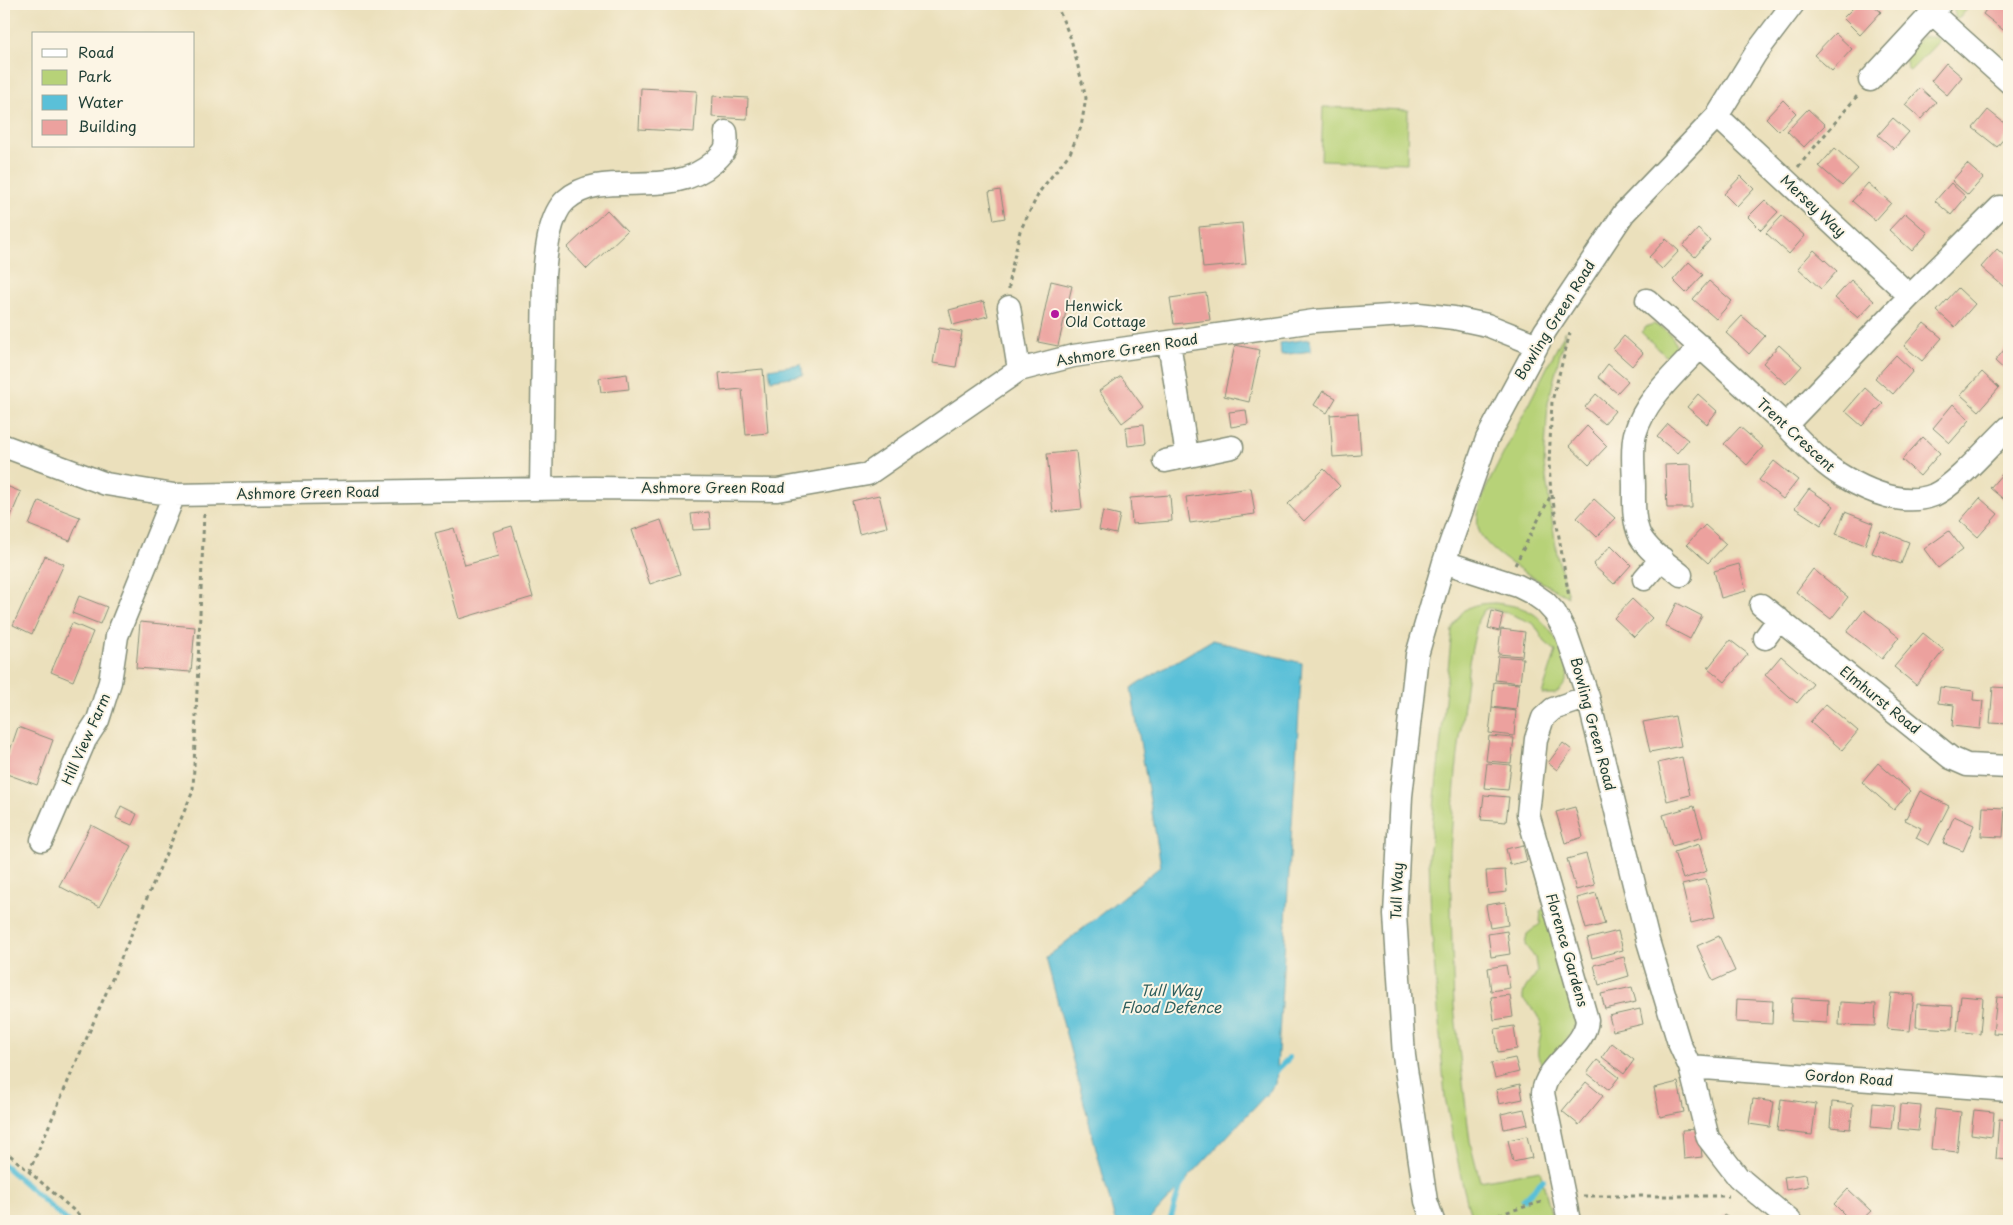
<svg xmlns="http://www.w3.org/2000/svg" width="2013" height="1225" font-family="'Playpen Sans',sans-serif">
	<rect width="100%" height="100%" fill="#fcf5e5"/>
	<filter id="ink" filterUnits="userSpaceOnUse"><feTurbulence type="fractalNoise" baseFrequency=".02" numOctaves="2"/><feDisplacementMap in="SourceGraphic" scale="10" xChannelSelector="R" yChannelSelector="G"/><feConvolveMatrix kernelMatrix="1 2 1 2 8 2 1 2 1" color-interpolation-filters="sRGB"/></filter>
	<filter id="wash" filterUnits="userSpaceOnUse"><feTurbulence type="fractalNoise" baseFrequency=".0096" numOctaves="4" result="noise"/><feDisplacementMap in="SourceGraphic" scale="20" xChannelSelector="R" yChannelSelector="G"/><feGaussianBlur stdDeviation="1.12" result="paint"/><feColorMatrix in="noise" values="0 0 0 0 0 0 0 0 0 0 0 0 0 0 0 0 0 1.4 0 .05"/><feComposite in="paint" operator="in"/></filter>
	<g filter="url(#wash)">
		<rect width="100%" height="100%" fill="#ebe0bc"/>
		<!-- green -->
		<path fill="#b7d278" stroke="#6b8856" d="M1953,4H1972L1957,20L1955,16Z
			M1921,37H1934L1940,40L1910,71L1907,67L1905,56Z
			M1323,107L1408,110L1407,163L1321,160Z
			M1653,324C1672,331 1681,343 1673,363L1641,332L1646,327Z
			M1566,330L1548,403L1544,464L1557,554L1568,597C1546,584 1482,553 1478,527C1476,515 1481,502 1485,490Z
			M1495,603C1509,605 1521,606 1532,613C1548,622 1573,661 1567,679C1565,685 1560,690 1555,694H1542L1556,651L1545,642L1534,624L1506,612L1488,608L1483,611L1478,620L1469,662L1456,771L1450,851L1452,950L1454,1006L1470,1142L1480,1181L1540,1170L1552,1217L1536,1221H1472L1462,1182L1445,1097L1431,923L1429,857L1452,630C1462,606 1471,604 1495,603Z
			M1548,907L1578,1018L1573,1032L1545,1066C1530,1056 1543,1041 1541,1026C1539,1014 1531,1007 1523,1000C1522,987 1531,983 1537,972L1535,958L1525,945L1527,934L1540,924L1541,910Z"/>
		<!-- water -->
		<path fill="#5ac0d8" stroke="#3c7e86" d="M1310,339L1311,351L1281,355L1280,343Z
			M801,364L803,375L771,380L769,369Z
			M1212,640L1302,663L1276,1084L1148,1221H1115L1046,958L1161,866L1131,688Z"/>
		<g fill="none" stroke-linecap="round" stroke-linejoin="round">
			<!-- stream -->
			<path stroke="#5ac0d8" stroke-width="5.5" d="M1271,1076L1289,1058
				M4,1165L67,1221
				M1523,1200L1543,1180
				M1170,1221L1180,1187L1184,1181
				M1502,1221H1503"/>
		</g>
		<g id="blocks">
			<!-- building -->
			<path fill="#eca19e" d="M1857,4H1872L1881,12L1860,35L1843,18Z
				M1990,4L2009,5V30L2007,33L1983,14Z
				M1835,33L1852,49L1832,71L1814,55Z
				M1946,63L1962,77L1947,95L1931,81Z
				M641,88L697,91L694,132L639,129Z
				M1920,88L1936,102L1921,119L1905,105Z
				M713,96L748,98L747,119L712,117Z
				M1783,100L1796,113L1779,131L1766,118Z
				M1808,109L1825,125L1804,147L1787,131Z
				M1988,110L2009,127V132L1997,147L1973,128Z
				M1893,118L1909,132L1894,149L1878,135Z
				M1835,148L1858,169L1842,186L1819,166Z
				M1967,164L1983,178L1968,195L1952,181Z
				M1741,176L1754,189L1737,207L1724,194Z
				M1868,183L1891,203L1875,221L1852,201Z
				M1951,183L1966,197L1951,215L1935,201Z
				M1000,190L1005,218L994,220L989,192Z
				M1765,200L1778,212L1761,230L1748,217Z
				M607,210L627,231L587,269L567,248Z
				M1905,213L1928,233L1912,251L1889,230Z
				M1782,216L1805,236L1789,254L1766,233Z
				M1242,223L1246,264L1203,268L1199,227Z
				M1698,229L1710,240L1695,257L1683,246Z
				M1666,239L1679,251L1662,269L1649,257Z
				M1997,249L2009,260V282L2004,287L1981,267Z
				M1814,250L1837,271L1821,289L1798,268Z
				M1689,262L1703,275L1686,293L1673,280Z
				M1851,280L1874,301L1858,318L1835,298Z
				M1051,281L1072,286L1058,346L1038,342Z
				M1709,281L1732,301L1716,319L1693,299Z
				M1958,288L1975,304L1955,327L1937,311Z
				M1206,293L1210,320L1174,324L1170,298Z
				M984,301L988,316L953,325L949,310Z
				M1742,316L1765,336L1749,354L1726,333Z
				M1924,323L1942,338L1922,361L1904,346Z
				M939,328L962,332L956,367L933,363Z
				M1624,336L1643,353L1632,366L1613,349Z
				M2009,344V374L1995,361Z
				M1235,345L1260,350L1249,402L1224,396Z
				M1779,345L1802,366L1786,384L1763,363Z
				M1896,355L1913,371L1893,394L1875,378Z
				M1608,364L1628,381L1617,393L1598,377Z
				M763,369L768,433L746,435L742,389L721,391L719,373Z
				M1982,372L1999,388L1979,411L1961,395Z
				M627,374L629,389L601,392L599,378Z
				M1121,376L1143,407L1122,423L1099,391Z
				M1865,388L1883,404L1862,426L1845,411Z
				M1323,391L1336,398L1327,413L1314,405Z
				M1596,394L1615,411L1604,424L1585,407Z
				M1698,394L1717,411L1707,424L1687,407Z
				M1953,404L1970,420L1950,443L1933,428Z
				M1246,410L1248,424L1231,427L1229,412Z
				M1358,413L1361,455L1333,457L1330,415Z
				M1668,424L1688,440L1677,453L1657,437Z
				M1143,425L1145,444L1128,446L1126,427Z
				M1587,426L1607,446L1589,465L1569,446Z
				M1740,427L1763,447L1747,465L1724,444Z
				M1923,437L1940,453L1920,476L1902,460Z
				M1076,451L1082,509L1053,512L1047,454Z
				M1774,461L1798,480L1783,499L1759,480Z
				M1691,464L1692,508H1667L1665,465Z
				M2009,466V502L2008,503L1990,488Z
				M1324,469L1340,486L1304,521L1288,504Z
				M4,485L21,492L8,523L4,522Z
				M1251,488L1255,514L1190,523L1186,497Z
				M1809,489L1834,506L1821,525L1795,508Z
				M879,495L887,527L859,534L852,501Z
				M1170,495L1172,521L1132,524L1130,498Z
				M1980,498L1998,514L1978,537L1960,521Z
				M1594,499L1615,518L1597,537L1577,518Z
				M39,501L80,517L70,541L29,525Z
				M1103,511L1120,515L1116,534L1099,530Z
				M709,512L711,529L693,530L691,514Z
				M1845,512L1873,523L1865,545L1836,534Z
				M661,520L680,574L650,584L632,530Z
				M1705,525L1726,544L1708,563L1687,544Z
				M512,526L533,597L459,619L435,533L454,528L465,565L498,556L492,532Z
				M1881,531L1909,542L1901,564L1872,553Z
				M1949,531L1963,549L1938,568L1924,549Z
				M1611,545L1631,565L1614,584L1593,565Z
				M45,556L64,564L32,634L13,625Z
				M1739,564L1746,591L1721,598L1714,571Z
				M1813,569L1848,597L1831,619L1796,592Z
				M79,596L107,607L100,624L72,613Z
				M1632,599L1652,618L1634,637L1614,618Z
				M1677,603L1702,616L1690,639L1665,626Z
				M1864,610L1899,637L1882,659L1847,632Z
				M1492,611L1503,614L1499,631L1488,628Z
				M140,622L195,627L191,672L136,668Z
				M72,623L93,632L73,681L51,672Z
				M1501,629L1525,632L1522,656L1498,654Z
				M1923,633L1944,650L1916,685L1894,667Z
				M1730,640L1748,654L1725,682L1708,668Z
				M1498,656L1523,658L1520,683L1495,680Z
				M1781,656L1813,684L1797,703L1765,675Z
				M1494,682L1519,684L1516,710L1492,707Z
				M1940,687L1974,691L1973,700L1983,701L1980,729L1952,726L1954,705L1938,703Z
				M1993,687L2009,688V724L1990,723Z
				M1826,704L1858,731L1842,750L1810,722Z
				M1492,708L1516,711L1514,736L1489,733Z
				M1675,716L1681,746L1650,752L1643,722Z
				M18,727L53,740L37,785L4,773V768Z
				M1489,736L1514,738L1511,763L1486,761Z
				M1563,743L1572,750L1557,770L1548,763Z
				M1682,757L1690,795L1667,801L1658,763Z
				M1487,763L1511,765L1508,790L1484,788Z
				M1878,763L1910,791L1894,810L1862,782Z
				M1920,791L1949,806L1929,845L1916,838L1921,828L1905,820Z
				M1484,795L1509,797L1506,822L1481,820Z
				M121,806L137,814L132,825L116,818Z
				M1694,806L1703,837L1672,846L1663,815Z
				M1575,807L1583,837L1565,843L1556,812Z
				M1983,807L2005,808L2003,837L1981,836Z
				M1954,816L1974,825L1963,851L1943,843Z
				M91,825L131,846L99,907L59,886Z
				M1699,844L1707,871L1683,879L1674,852Z
				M1523,845L1527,861L1510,865L1506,849Z
				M1586,854L1595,885L1576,890L1567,859Z
				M1505,870L1507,892L1488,894L1486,871Z
				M1706,879L1715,917L1691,923L1682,885Z
				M1596,893L1605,924L1586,929L1577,898Z
				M1505,902L1508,925L1490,928L1486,905Z
				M1507,931L1510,954L1491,957L1488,934Z
				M1618,931L1623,950L1592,958L1587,939Z
				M1719,936L1735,971L1713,981L1697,946Z
				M1624,957L1629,976L1599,985L1594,965Z
				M1506,965L1510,988L1491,991L1488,968Z
				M1632,987L1636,1002L1605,1009L1601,994Z
				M1891,993L1914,995L1910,1031L1887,1029Z
				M1510,995L1513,1017L1494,1020L1491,997Z
				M1961,996L1983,998L1980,1034L1957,1031Z
				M1997,997L2009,998V1034L1993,1033Z
				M1792,998L1828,1000L1827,1023L1791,1021Z
				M1737,999L1773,1001L1772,1024L1736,1022Z
				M1840,1002L1876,1004L1875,1026L1839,1025Z
				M1917,1004L1953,1006L1952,1029L1916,1027Z
				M1640,1009L1643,1024L1613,1031L1609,1016Z
				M1514,1026L1517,1049L1498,1052L1495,1029Z
				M1612,1043L1634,1060L1624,1074L1602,1057Z
				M1515,1058L1519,1072L1495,1078L1491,1063Z
				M1597,1060L1619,1077L1609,1090L1587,1073Z
				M1586,1082L1603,1096L1579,1125L1562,1111Z
				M1678,1082L1684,1112L1660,1117L1654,1088Z
				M1520,1084L1523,1099L1499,1104L1496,1090Z
				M1753,1099L1774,1102L1770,1127L1749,1124Z
				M1781,1099L1816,1104L1812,1135L1777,1131Z
				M1832,1102L1853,1104L1850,1129L1830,1127Z
				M1873,1103L1894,1105L1891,1129L1871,1127Z
				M1900,1104L1921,1106L1918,1131L1898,1129Z
				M1524,1109L1528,1124L1504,1129L1501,1114Z
				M1935,1109L1961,1112L1957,1152L1931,1149Z
				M1974,1110L1994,1112L1992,1137L1971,1134Z
				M1999,1119L2009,1120V1160L1996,1159Z
				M1699,1129L1702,1157L1684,1159L1682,1130Z
				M1527,1136L1532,1158L1513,1162L1508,1140Z
				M1806,1174L1808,1186L1786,1190L1784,1177Z
				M1848,1189L1871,1211L1860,1221H1851L1834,1204Z
				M1724,1215L1734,1221H1720Z"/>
		</g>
	</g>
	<g filter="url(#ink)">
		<use href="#blocks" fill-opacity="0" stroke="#858e78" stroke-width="1"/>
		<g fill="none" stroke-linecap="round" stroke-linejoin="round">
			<!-- minor casing -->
			<g stroke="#858e78" stroke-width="25">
				<path id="minor" d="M1940,4L1932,13L2009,82
					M1870,80L1932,13
					M1717,116L1910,296
					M1647,300C1692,339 1736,379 1779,419C1800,439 1819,463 1844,477C1870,492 1904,507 1934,495C1956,485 1990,445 2009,427
					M1009,307L1019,370
					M1169,343L1187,455
					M1786,425L1910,296L2000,207
					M4,446L106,484L174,495L594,488L777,490L868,474L1019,370L1073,356L1314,321L1419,314L1454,318L1487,325L1537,345
					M1165,461L1232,447
					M541,488L544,275C546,253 549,215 566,200C604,166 668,203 714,162C726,151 728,148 726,132
					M1444,562L1518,586L1532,593L1545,602L1555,613L1566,633L1588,697L1648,941L1679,1043L1690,1067L1708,1138L1738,1177L1790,1221
					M1681,575C1668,564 1649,552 1640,536C1633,521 1634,503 1634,487C1634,470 1631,450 1635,434C1645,399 1677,372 1701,346
					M1644,579L1662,558
					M1761,605L1951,758L1967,765L2009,767
					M1765,638L1779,619
					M42,840L85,740L98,720L110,682L117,636L174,495
					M1690,1067L2009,1090
					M1433,1221L1426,1201L1404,1056L1395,915L1401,796L1417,655L1444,562L1487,439L1545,331L1624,213L1717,116L1756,53L1793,4
					M1569,1221L1543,1093C1546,1064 1585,1048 1587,1020L1528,814L1536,739L1543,718L1553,709L1588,697"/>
			</g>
			<!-- path -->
			<path stroke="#858e78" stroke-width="3" stroke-dasharray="4 4" stroke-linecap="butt" d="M1798,167L1858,95
				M1009,289V280L1020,231L1040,191L1070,153L1081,127L1086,98L1071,39L1056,4
				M1552,495L1569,597
				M1515,565L1551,495L1549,463L1552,401L1570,333
				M4,1150L86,1221
				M29,1172L193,791L204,513
				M1583,1196H1729
				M1476,1221L1545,1201"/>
			<!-- minor -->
			<use href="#minor" stroke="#fff" stroke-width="22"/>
		</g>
	</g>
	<!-- markers -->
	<circle fill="#b5179e" stroke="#fcf5e5" stroke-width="2" cx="1055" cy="314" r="5"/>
	<g text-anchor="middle" stroke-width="4" stroke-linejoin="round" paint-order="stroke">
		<!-- street labels -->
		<g font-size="14" fill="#1f3d34" stroke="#fcf5e5">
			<text transform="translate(1813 206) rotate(43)" y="5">Mersey Way</text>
			<text transform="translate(1555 320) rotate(-58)" y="5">Bowling Green Road</text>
			<text transform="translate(1127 350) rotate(-9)" y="5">Ashmore Green Road</text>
			<text transform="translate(1796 435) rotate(43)" y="5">Trent Crescent</text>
			<text x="713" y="493">Ashmore Green Road</text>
			<text transform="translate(308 493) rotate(-1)" y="5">Ashmore Green Road</text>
			<text transform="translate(1880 700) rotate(39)" y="5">Elmhurst Road</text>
			<text transform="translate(1593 724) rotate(75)" y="5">Bowling Green Road</text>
			<text transform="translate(86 739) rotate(-66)" y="5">Hill View Farm</text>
			<text transform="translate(1397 891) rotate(-88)" y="5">Tull Way</text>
			<text transform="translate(1567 950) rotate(74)" y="5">Florence Gardens</text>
			<text transform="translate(1849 1078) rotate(4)" y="5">Gordon Road</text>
		</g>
		<!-- poi labels -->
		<g font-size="14" fill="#1f3d34" stroke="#fcf5e5" text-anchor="start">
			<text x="1065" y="311">Henwick<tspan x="1065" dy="16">Old Cottage</tspan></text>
		</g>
		<!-- water labels -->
		<g font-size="15" font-style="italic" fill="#2e5e5d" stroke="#fcf5e5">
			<text x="1171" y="996">Tull Way<tspan x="1171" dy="17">Flood Defence</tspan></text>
		</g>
	</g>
	<!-- margin -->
	<rect width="2013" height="1225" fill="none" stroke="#fcf5e5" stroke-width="20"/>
	<!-- legend -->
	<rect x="32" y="32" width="162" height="115" fill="#fcf5e5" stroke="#a4ab9e"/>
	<rect x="42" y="49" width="25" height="8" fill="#ffffff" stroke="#a4ab9e"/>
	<text x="78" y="58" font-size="15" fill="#1f3d34">Road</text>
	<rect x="42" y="70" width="25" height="15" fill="#b7d278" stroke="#a4ab9e"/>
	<text x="78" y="82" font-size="15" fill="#1f3d34">Park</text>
	<rect x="42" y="95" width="25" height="15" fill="#5ac0d8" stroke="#a4ab9e"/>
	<text x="78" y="108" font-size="15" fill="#1f3d34">Water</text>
	<rect x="42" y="120" width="25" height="15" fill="#eca19e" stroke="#a4ab9e"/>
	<text x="78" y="132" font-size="15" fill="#1f3d34">Building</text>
</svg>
